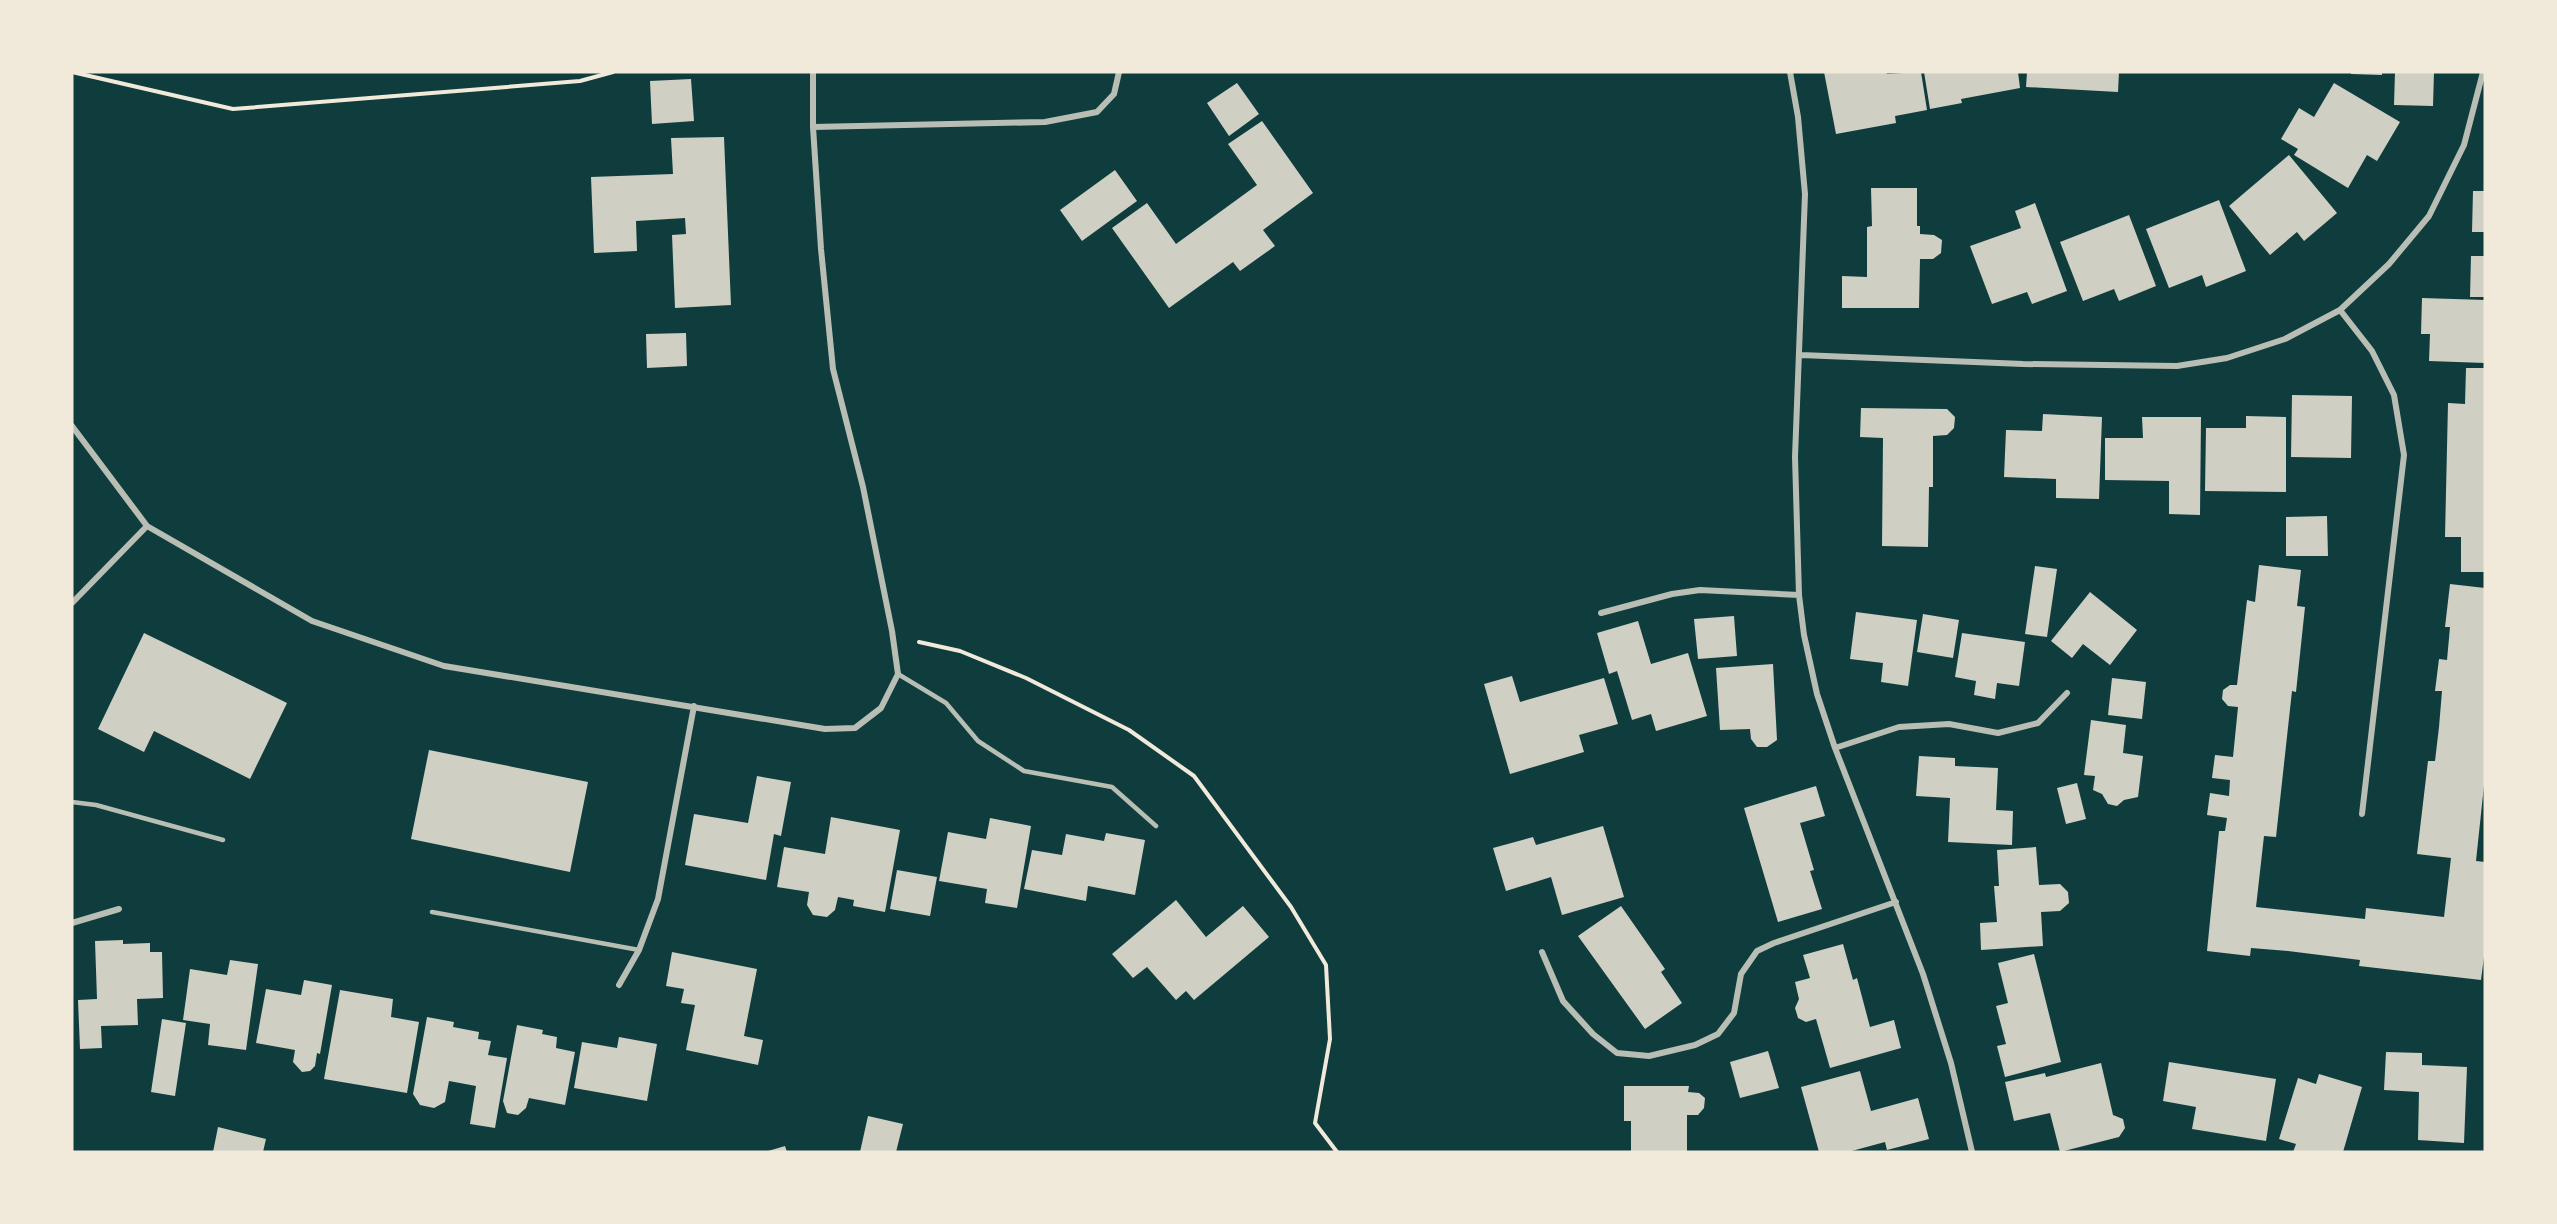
<svg xmlns="http://www.w3.org/2000/svg" width="2557" height="1224" font-family="'DM Sans',sans-serif">
	<rect width="100%" height="100%" fill="#0f3d3e"/>
	<!-- building -->
	<path fill="#cfcfc3" d="M1824,72H1886L1887,74L1921,72L1927,110L1895,116L1896,123L1836,134Z
		M1924,72H2018L2020,88L1961,99L1962,103L1930,109Z
		M2027,72H2119L2118,92L2026,87Z
		M2351,72H2382V75L2351,74Z
		M2395,72H2434L2433,106L2394,105Z
		M691,79L694,121L652,124L650,81Z
		M1237,83L1259,114L1229,136L1207,103Z
		M2334,83L2400,122L2377,161L2367,155L2348,188L2294,155L2298,149L2281,139L2299,108L2314,117Z
		M1262,121L1313,193L1263,230L1275,246L1240,271L1233,262L1169,308L1112,228L1147,203L1176,244L1257,185L1228,144Z
		M724,137L731,305L675,308L672,235L686,234L685,218L636,221L637,251L594,253L591,177L673,174L671,138Z
		M2289,155L2337,213L2304,241L2297,232L2270,255L2229,206Z
		M1115,170L1137,201L1082,241L1060,210Z
		M1871,188H1917V226H1920V234L1934,235L1942,240L1941,253L1933,259H1920L1919,308H1842V276L1867,277V227L1872,226Z
		M2473,191H2485V232H2472Z
		M2219,200L2246,271L2206,287L2202,275L2169,288L2146,229Z
		M2035,203L2067,291L2032,304L2027,292L1992,304L1970,246L2021,228L2015,211Z
		M2129,215L2156,286L2119,301L2114,289L2083,301L2060,242Z
		M2471,256H2485V297H2470Z
		M2422,298L2485,300V363L2429,361L2430,334H2421Z
		M686,333L687,366L647,368L646,334Z
		M2466,368H2485V572H2461V537H2445L2448,403L2465,404Z
		M2292,395L2352,396L2351,458L2291,457Z
		M1861,408L1947,409L1955,417L1954,428L1947,435L1933,436V487H1929L1928,547L1882,546L1883,438L1860,437Z
		M2043,414L2102,417L2099,499L2056,498V479L2004,477L2006,430L2042,431Z
		M2246,416L2286,417V492L2205,491L2206,428H2246Z
		M2142,417H2201L2200,515L2169,514V481L2105,480V438H2143Z
		M2327,516L2328,556H2286V517Z
		M2259,565L2301,570L2297,606L2305,607L2296,692L2292,691L2276,837L2264,836L2256,907L2365,919L2366,908L2444,917L2451,858L2417,854L2428,761H2435L2439,727L2442,691H2435L2439,659L2447,660L2450,627H2445L2450,584L2485,588V776L2476,861L2485,862V949L2481,980L2359,966L2360,960L2288,951L2251,948L2250,956L2207,951L2219,831H2225L2227,818L2207,815L2210,793L2229,796L2230,780L2212,778L2215,755L2233,757L2238,707L2228,706L2222,699L2223,690L2230,685H2237L2247,600L2255,602Z
		M2035,566L2057,569L2047,637L2025,634Z
		M2090,592L2137,630L2110,665L2083,644L2072,658L2051,641Z
		M1856,612L1917,620L1908,686L1881,682L1883,663L1850,659Z
		M1923,614L1959,620L1953,658L1917,652Z
		M1734,616L1737,656L1698,659L1694,619Z
		M1638,621L1651,664L1688,653L1707,716L1656,731L1651,714L1632,720L1617,671L1609,674L1597,633Z
		M144,633L287,703L250,779L154,731L144,752L98,729Z
		M1962,633L2025,642L2019,686L1997,683L1995,699L1974,695L1976,681L1955,677Z
		M1773,664L1777,740L1767,747H1757L1751,739L1750,729L1720,730L1716,668Z
		M1512,676L1520,702L1604,678L1618,724L1579,735L1584,752L1510,774L1484,684Z
		M2112,678L2146,682L2142,719L2108,715Z
		M2091,720L2126,725L2123,753L2143,756L2138,797L2124,800L2117,806L2108,804L2102,794L2093,790L2095,776L2084,775Z
		M429,750L588,782L570,872L411,839Z
		M1919,756L1955,758V766L1998,768L1996,810L2013,811L2012,845L1948,842L1950,798L1916,796Z
		M757,776L791,782L781,836L774,834L766,880L685,865L694,814L748,823Z
		M2077,783L2086,819L2066,824L2057,788Z
		M1816,786L1825,816L1800,823L1814,870L1810,871L1822,909L1778,922L1744,808Z
		M831,817L900,830L885,912L853,906L854,900L838,897L835,910L827,917L813,915L807,905L809,892L777,887L784,847L825,854Z
		M990,818L1031,826L1017,908L985,903L987,889L939,881L948,832L986,839Z
		M1603,826L1624,897L1562,915L1551,877L1506,891L1493,848L1533,837L1536,845Z
		M1106,833L1145,840L1135,895L1088,886L1086,901L1024,889L1032,850L1062,855L1066,834L1104,841Z
		M2036,847L2039,885L2060,884L2068,892L2069,903L2060,911L2041,912L2043,946L1981,950L1980,923L1997,922L1994,886H1999L1997,850Z
		M897,870L937,877L930,916L890,909Z
		M1176,900L1206,937L1243,906L1269,937L1194,1000L1186,991L1176,1000L1147,967L1133,978L1112,954Z
		M1621,906L1665,969L1661,972L1682,1003L1645,1029L1578,936Z
		M123,940V944L150,943V952H162L163,998L137,999L138,1025L101,1026L102,1048L80,1049L78,1000L97,999L95,941Z
		M1843,944L1853,980L1857,978L1870,1027L1894,1020L1901,1048L1830,1068L1816,1019L1806,1022L1798,1018L1795,1008L1799,999L1795,982L1810,978L1803,955Z
		M672,952L757,969L744,1036L763,1040L758,1065L686,1050L695,1005L681,1003L684,989L666,986Z
		M2034,954L2061,1062L2005,1077L1997,1046L2006,1044L1996,1006L2008,1003L1998,963Z
		M230,960L258,964L246,1050L208,1045L210,1024L183,1020L190,969L227,975Z
		M304,980L332,985L320,1054L317,1053L315,1066L310,1071L302,1072L293,1062L295,1050L256,1043L266,989L301,995Z
		M340,990L393,999L391,1017L419,1022L407,1093L324,1079Z
		M427,1017L454,1022L453,1027L479,1032L478,1039L491,1041L488,1055L507,1058L495,1128L470,1124L476,1086L449,1081L445,1102L434,1108L420,1105L413,1094Z
		M162,1019L186,1023L175,1096L151,1092Z
		M517,1025L543,1030L542,1034L557,1037L556,1048L575,1052L565,1105L529,1098L526,1108L518,1115L507,1113L503,1101Z
		M619,1037L657,1044L647,1101L574,1088L582,1042L617,1048Z
		M1768,1051L1779,1088L1740,1098L1730,1062Z
		M2386,1052L2422,1053V1065L2467,1067L2464,1143L2418,1140L2419,1092L2384,1090Z
		M2169,1062L2276,1079L2266,1141L2192,1129L2196,1107L2163,1101Z
		M2101,1063L2113,1115L2123,1119L2125,1128L2119,1137L2060,1152L2050,1113L2014,1121L2005,1082L2045,1073L2046,1077Z
		M1860,1071L1871,1111L1918,1098L1929,1139L1887,1150L1885,1142L1848,1152H1819L1801,1087Z
		M2319,1074L2362,1087L2343,1152H2293L2296,1144L2279,1139L2298,1078L2316,1084Z
		M1624,1086H1689L1688,1092L1699,1093L1705,1098L1704,1108L1698,1115H1687V1151H1631V1121H1624Z
		M868,1116L903,1124L896,1152H860Z
		M218,1127L266,1139L263,1152H213Z
		M785,1146L787,1152H768V1151Z"/>
	<g fill="none" stroke-linecap="round" stroke-linejoin="round">
		<!-- path -->
		<path stroke="#f1e9da" stroke-width="4" d="M72,72L233,109L580,81L613,72
			M919,642L960,651L1026,678L1129,730L1194,776L1291,907L1326,965L1330,1039L1315,1123L1337,1152"/>
		<!-- service -->
		<path stroke="#b8beb3" stroke-width="4.5" d="M898,674L946,703L978,741L1024,771L1112,787L1156,826
			M72,802L96,805L223,840
			M432,912L639,950"/>
		<!-- minor -->
		<path stroke="#b8beb3" stroke-width="6" d="M1790,72L1798,117L1805,194L1795,457L1799,595L1804,635L1817,694L1835,748L1923,974L1951,1063L1972,1152
			M813,127L1045,122L1097,112L1114,94L1119,72
			M2340,310L2372,351L2394,395L2404,455L2362,814
			M1801,355L2023,364L2177,366L2227,358L2285,339L2340,310L2389,264L2429,216L2464,145L2483,72
			M72,426L147,526L312,621L444,666L825,729L855,728L881,708L898,674L892,631L863,487L833,369L821,249L813,127V72
			M72,603L147,526
			M1601,613L1672,594L1700,590L1799,595
			M1835,748L1899,727L1949,724L1998,733L2038,723L2067,693
			M72,923L119,909
			M1542,952L1563,1001L1593,1034L1617,1053L1649,1056L1695,1045L1718,1034L1734,1013L1741,974L1757,951L1774,943L1896,902
			M619,985L639,950L658,899L694,706"/>
	</g>
	<!-- border -->
	<rect width="2557" height="1224" fill="none" stroke="#f1e9da" stroke-width="147"/>
</svg>
